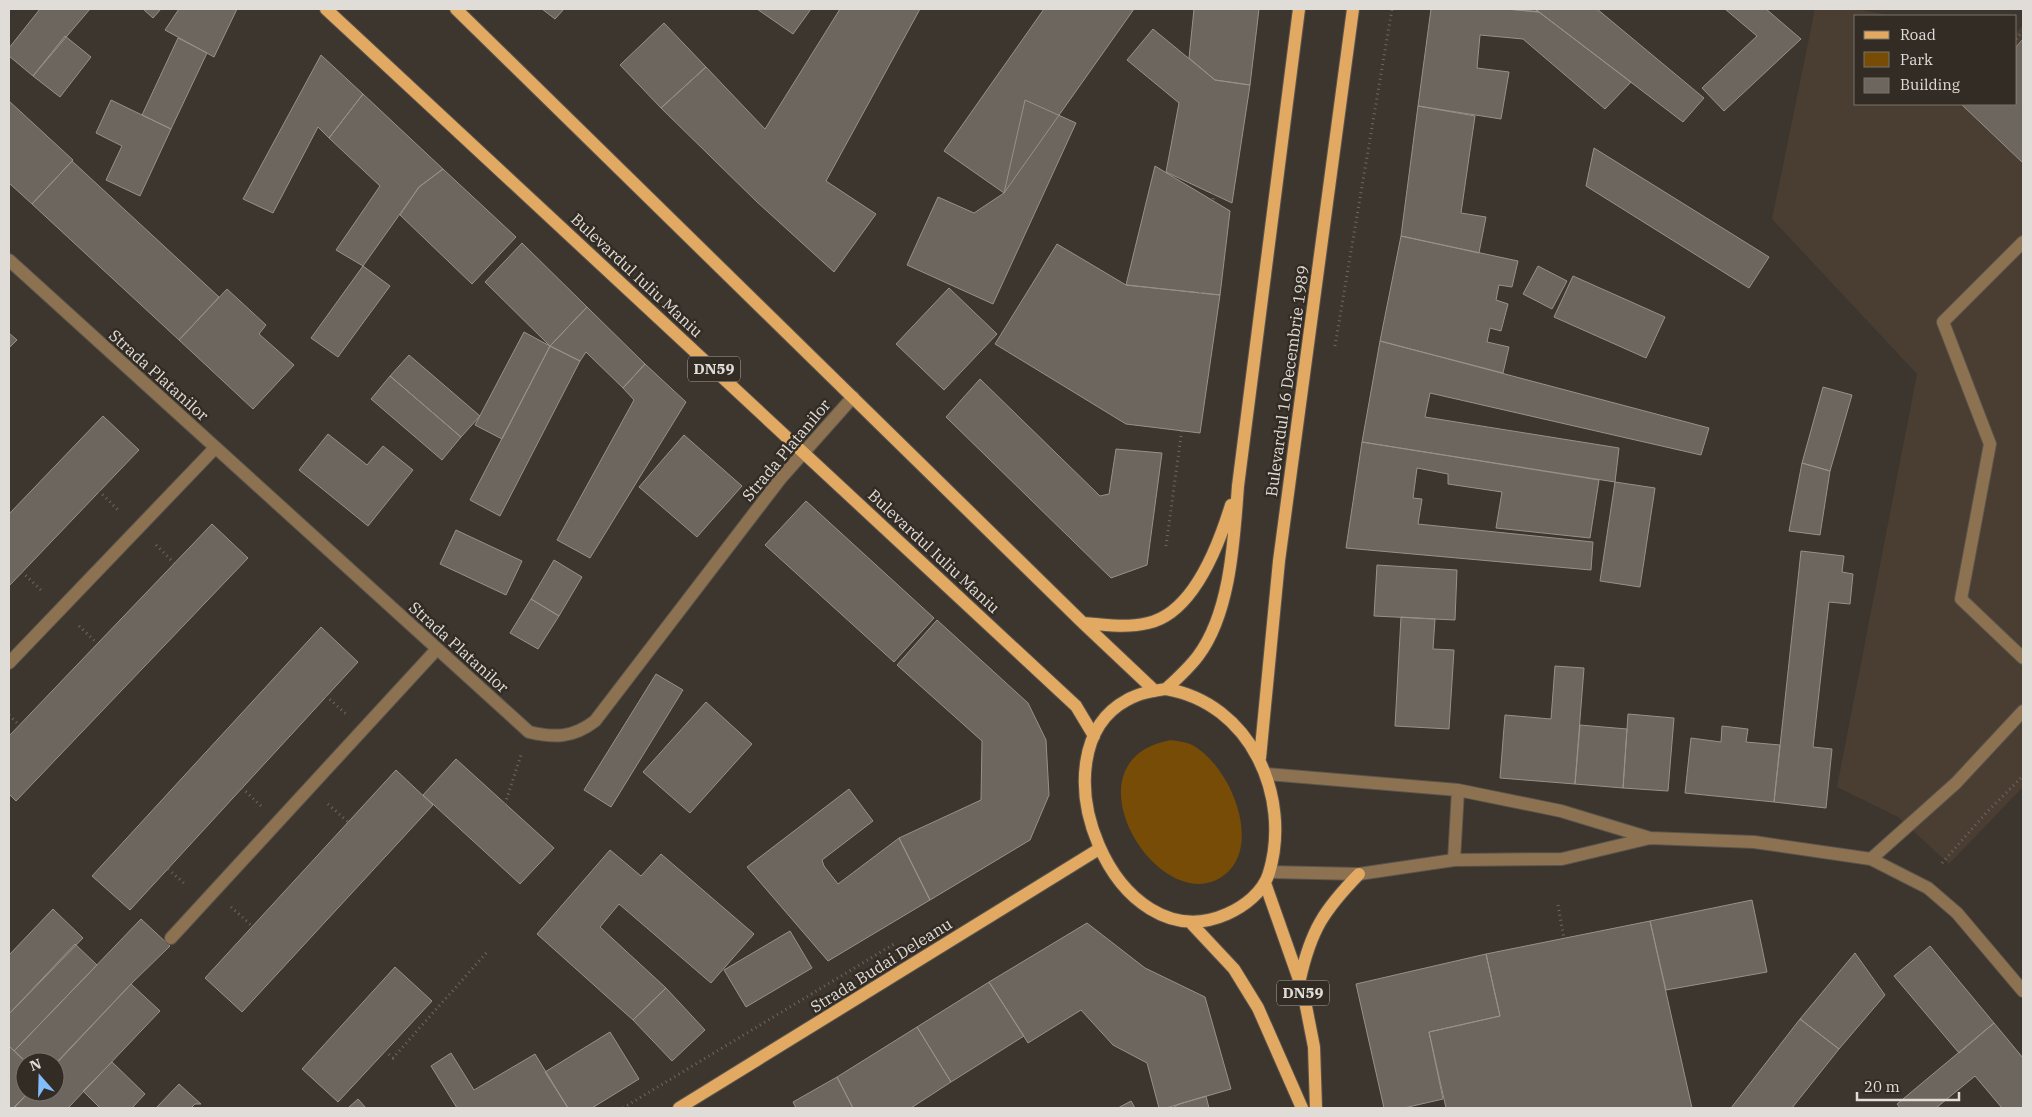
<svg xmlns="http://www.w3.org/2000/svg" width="2032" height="1117" font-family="'IBM Plex Serif',serif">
	<rect width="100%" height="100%" fill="#3d362f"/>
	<!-- built -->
	<path fill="#493e31" d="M1815,9H1855L1894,16H1856V104H2016V33L2023,25V787L1949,864L1898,817L1837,787L1917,374L1772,219Z"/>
	<!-- green -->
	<path fill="#764c06" d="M1171,740C1177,741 1185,742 1190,744C1229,762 1265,846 1223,876C1159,921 1060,760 1171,740Z"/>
	<!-- building -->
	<path fill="#6d665e" stroke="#989188" d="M40,9H90L33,76L9,56V48Z
		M143,9H161L153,18Z
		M179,9H237L214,57L165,30Z
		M542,9H564L555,19Z
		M757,9H811L793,34Z
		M840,9H920L826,181L876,214L834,272L757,202L661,108L706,67L765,129Z
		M1044,9H1134L1004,193L944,151Z
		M1194,9H1259L1250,85L1215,80L1189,58Z
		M1431,9H1507L1539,12L1631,82L1605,109L1523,39L1480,35L1477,68L1509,72L1501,119L1418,106Z
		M1507,9H1535L1539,12Z
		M1535,9H1597L1704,98L1683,122Z
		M1725,9H1766L1801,39L1724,111L1702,88L1757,36Z
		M664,23L706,67L661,108L620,65Z
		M1153,29L1215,80L1250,85L1232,203L1166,172L1179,103L1127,60Z
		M65,36L91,57L60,97L33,76Z
		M178,38L207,53L171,129L142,115Z
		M2023,39V163L1961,104H2016V47Z
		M321,55L363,94L329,138L318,127L273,213L243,199Z
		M363,94L443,169L419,187L363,266L336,250L380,186L329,138Z
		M111,100L171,129L140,196L106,180L122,146L96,133Z
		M1025,100L1076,123L993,304L907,265L938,197L974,213L1004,193Z
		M9,101L73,160L32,204L9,183Z
		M1418,106L1475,116L1461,213L1486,217L1479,253L1401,236Z
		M1594,148L1769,257L1749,288L1586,186Z
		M72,161L219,297L179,340L32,204Z
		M1155,166L1230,211L1220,295L1126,285Z
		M443,169L516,237L472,284L400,215L419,187Z
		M1401,236L1518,261L1512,287L1499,285L1496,300L1508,304L1501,331L1490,328L1487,342L1509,347L1503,373L1380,341Z
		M522,243L587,307L550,346L485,282Z
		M1057,244L1126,285L1220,295L1200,433L1126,424L995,344Z
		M363,266L390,286L338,357L311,338Z
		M1538,266L1567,281L1552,309L1523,294Z
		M1573,276L1665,317L1646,358L1554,317Z
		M949,288L997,334L944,390L896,344Z
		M227,289L266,325L259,334L294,365L253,409L179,340Z
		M587,307L645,364L623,388L586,352L580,361L550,346Z
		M524,332L550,346L502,439L475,425Z
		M9,333L17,340L9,348Z
		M1380,341L1709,428L1701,455L1430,393L1425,417L1619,448L1615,482L1362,442Z
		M550,346L580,361L500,516L470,500Z
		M409,355L480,416L461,437L390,376Z
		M645,364L686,402L590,558L557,540L634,400L623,388Z
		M390,376L461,437L442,460L371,399Z
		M980,379L1100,496L1109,494L1116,449L1162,453L1147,565L1111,578L946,417Z
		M1823,387L1852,395L1830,471L1802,463Z
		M103,416L139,450L9,586V514Z
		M328,434L367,465L383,446L413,470L368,526L299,470Z
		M684,435L742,486L697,537L639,487Z
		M1362,442L1599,480L1590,538L1496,528L1502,492L1448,484V474L1417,468L1413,498L1422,499L1418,524L1593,542L1591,570L1346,548Z
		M1802,463L1830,471L1820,535L1789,531Z
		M1615,482L1655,488L1640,587L1600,581Z
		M806,501L934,618L894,662L765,545Z
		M212,524L248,558L16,801L9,794V736Z
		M456,530L522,561L506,595L440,564Z
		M1801,551L1844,556L1842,572L1853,574L1850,604L1829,602L1813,747L1832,749L1826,808L1774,802Z
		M554,560L582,577L559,616L531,599Z
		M1377,565L1457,570L1455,620L1374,616Z
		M531,599L559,616L538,649L510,633Z
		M1401,617L1435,619L1433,649L1454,650L1449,729L1395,726Z
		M937,620L1028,703L1046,740L1049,795L1030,840L930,900L899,838L981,800L982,741L897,665Z
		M321,627L358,662L130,910L92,876Z
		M1555,666L1584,668L1575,784L1500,778L1505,715L1551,719Z
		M656,674L683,690L611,807L584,790Z
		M706,702L752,744L690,813L643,772Z
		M1628,714L1674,718L1668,791L1623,788Z
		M1580,725L1627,729L1623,788L1575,784Z
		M1722,726L1748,729L1746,742L1780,745L1774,802L1685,793L1691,738L1721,742Z
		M456,759L554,848L520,884L423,795Z
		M396,770L433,805L242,1012L205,978Z
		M849,789L873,821L822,860L824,866L838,884L899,838L930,900L828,961L747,867Z
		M610,850L641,876L661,854L754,934L711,983L619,904L600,927L666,988L633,1020L537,934Z
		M1752,900L1767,972L1666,990L1650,921Z
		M53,909L83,938L9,1014V955Z
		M141,919L170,946L131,984L55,1065V1062H26L14,1051Z
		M1650,921L1692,1108H1446L1429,1032L1500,1016L1486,954Z
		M1087,923L1145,968L1205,997L1231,1089L1166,1108H1159L1147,1063L1113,1045L1081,1010L1028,1043L989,982Z
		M790,931L812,968L746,1007L724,970Z
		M75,944L97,965L14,1051L9,1046V1014Z
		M1930,946L1994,1023L1959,1053L1894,976Z
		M1855,953L1885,995L1839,1049L1800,1019Z
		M1486,954L1500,1016L1429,1032L1443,1099L1404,1108H1384L1356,984Z
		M395,967L432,1001L338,1102L302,1069Z
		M989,982L1024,1036L951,1082L917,1027Z
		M131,984L160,1011L68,1108H13L29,1092H55V1064Z
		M666,988L705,1030L672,1061L633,1020Z
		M1800,1019L1839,1049L1792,1108H1731Z
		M1994,1023L2023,1058V1108H2002L1975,1076L1936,1108H1900L1897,1104Z
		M917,1027L951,1082L911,1108H853L837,1077Z
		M610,1032L639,1079L592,1108H568L545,1072Z
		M9,1046L26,1062L25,1092H29L14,1108H9Z
		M451,1053L474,1090L535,1054L568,1108H457L431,1066Z
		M112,1062L145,1094L132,1108H100L83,1091Z
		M837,1077L853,1108H796L793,1102Z
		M179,1084L201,1104H195L191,1108H156Z
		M1206,1096L1209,1108H1172L1179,1104Z
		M358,1099L366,1108H348Z
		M1131,1101L1135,1108H1118Z"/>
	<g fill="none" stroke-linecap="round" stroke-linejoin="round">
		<!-- minor casing -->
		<g stroke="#5a544d" stroke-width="14">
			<path id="minor" d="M2023,242L1943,322L1990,444L1961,599L2023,658
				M9,260L529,732C554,738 573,738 595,721L781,478L853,397
				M9,663L215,448
				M1266,774L1458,790L1561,811L1650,838
				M1871,859L1956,783L2023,711
				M1454,860L1458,790
				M1269,872L1359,874L1454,860L1562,859L1650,838L1754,842L1871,859L1928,888L1957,913L2023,991
				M171,938L437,649"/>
		</g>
		<!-- major casing -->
		<g stroke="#5a544d" stroke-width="14">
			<path id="major" d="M326,9L1076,706L1094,736
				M456,9L1083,623L1155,691
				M1083,623C1104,625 1127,628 1148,623C1194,613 1219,544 1231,505
				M1166,689C1178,678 1189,668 1198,656C1231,612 1234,538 1238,486L1299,9
				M1166,689C1250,703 1292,796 1269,873C1263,892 1245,906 1227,914C1114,964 1031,751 1127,700C1139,693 1153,691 1166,689Z
				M1260,758L1279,561L1353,9
				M1265,883L1303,991L1314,1047L1316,1108
				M1190,922L1234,969L1258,1008L1302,1108
				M1300,979C1311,930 1324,910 1359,874
				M679,1108L1099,849"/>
		</g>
		<!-- path -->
		<path stroke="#6e6862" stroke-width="3" stroke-dasharray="1 4" stroke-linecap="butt" d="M2016,39L2023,31
			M1335,346L1392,9
			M99,491L120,512
			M156,545L174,563
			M1166,546L1239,9
			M22,572L43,592
			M79,626L97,643
			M326,696L346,714
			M9,715L19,725
			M242,788L261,806
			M328,804L348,822
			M505,804L521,755
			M1942,863L1987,812L2023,776
			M168,869L186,885
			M1558,905L1564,939
			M231,907L252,926
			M385,1051L393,1058L487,952
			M623,1108L894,944"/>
		<!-- minor -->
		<use href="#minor" stroke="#8d7251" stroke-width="12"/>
		<!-- major -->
		<use href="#major" stroke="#e2a962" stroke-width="12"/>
	</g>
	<g text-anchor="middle" stroke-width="5" stroke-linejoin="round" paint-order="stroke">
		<!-- shield labels -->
		<g fill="#322c25" stroke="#aca7a2" stroke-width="1">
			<rect x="688" y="356.5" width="52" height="25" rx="4"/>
			<rect x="1277" y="980.5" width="52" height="25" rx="4"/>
		</g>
		<g font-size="15" font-weight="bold" fill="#e0dcd7">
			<text x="714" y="374">DN59</text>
			<text x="1303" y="998">DN59</text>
		</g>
		<!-- street labels -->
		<g font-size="16" fill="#e0dcd7" stroke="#322c25">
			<text transform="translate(637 275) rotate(43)" y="6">Bulevardul Iuliu Maniu</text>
			<text transform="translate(159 375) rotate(42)" y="6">Strada Platanilor</text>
			<text transform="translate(1287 381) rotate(-82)" y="6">Bulevardul 16 Decembrie 1989</text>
			<text transform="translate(786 450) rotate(-50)" y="6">Strada Platanilor</text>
			<text transform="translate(934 551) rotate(43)" y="6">Bulevardul Iuliu Maniu</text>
			<text transform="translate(459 647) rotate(42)" y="6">Strada Platanilor</text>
			<text transform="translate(881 965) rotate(-32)" y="6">Strada Budai Deleanu</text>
		</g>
	</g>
	<!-- border -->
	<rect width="2032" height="1117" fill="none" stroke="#e0dcd7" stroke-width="20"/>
	<!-- legend -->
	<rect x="1854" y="15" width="162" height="90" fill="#322c25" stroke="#78726c"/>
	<rect x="1864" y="31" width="25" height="8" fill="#e2a962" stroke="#78726c"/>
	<text x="1900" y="40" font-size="15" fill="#e0dcd7">Road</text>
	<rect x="1864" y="52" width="25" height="15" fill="#764c06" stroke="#78726c"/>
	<text x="1900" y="65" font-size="15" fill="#e0dcd7">Park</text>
	<rect x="1864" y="78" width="25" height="15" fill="#6d665e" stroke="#78726c"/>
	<text x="1900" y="90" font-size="15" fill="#e0dcd7">Building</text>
	<!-- north arrow -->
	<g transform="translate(40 1077) rotate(340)"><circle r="24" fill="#322c25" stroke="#78726c"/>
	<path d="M0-4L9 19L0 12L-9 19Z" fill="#83bcfa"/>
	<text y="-8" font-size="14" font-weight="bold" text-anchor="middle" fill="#e0dcd7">N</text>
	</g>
	<!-- scale -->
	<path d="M1857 1092v8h102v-8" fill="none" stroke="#e0dcd7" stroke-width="2.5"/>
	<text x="1864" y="1092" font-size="15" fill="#e0dcd7" stroke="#322c25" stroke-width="4" paint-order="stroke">20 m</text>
</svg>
